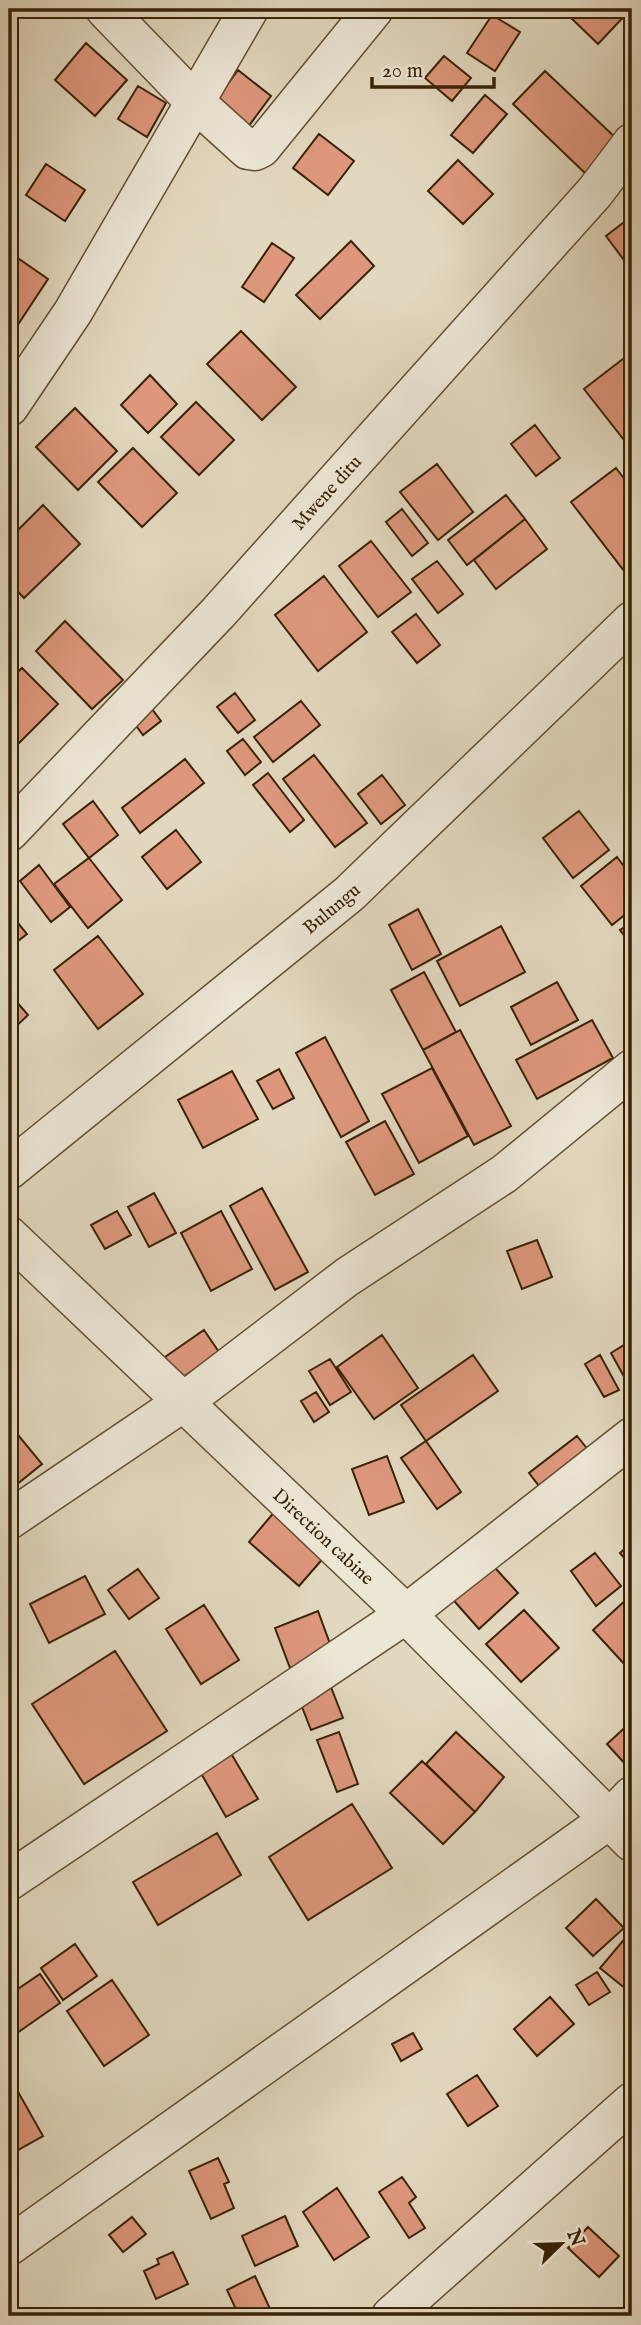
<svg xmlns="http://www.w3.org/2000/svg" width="641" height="2325" font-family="'IM FELL English',serif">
	<rect width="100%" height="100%" fill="#e2d8bf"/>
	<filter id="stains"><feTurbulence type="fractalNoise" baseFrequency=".00286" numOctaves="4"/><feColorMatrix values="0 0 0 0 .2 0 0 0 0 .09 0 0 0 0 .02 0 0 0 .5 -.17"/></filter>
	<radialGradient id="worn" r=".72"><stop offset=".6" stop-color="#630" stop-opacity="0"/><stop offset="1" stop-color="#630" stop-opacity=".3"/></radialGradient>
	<!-- building -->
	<path fill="#de977d" stroke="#392306" stroke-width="2" d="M572,9H631L598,44L567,14Z
		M492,15L520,32L495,71L467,53Z
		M86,43L127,80L95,116L55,80Z
		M444,56L471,78L452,101L425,78Z
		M238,70L271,96L248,127L214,103Z
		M545,71L618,140L586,174L513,104Z
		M138,86L166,103L147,137L118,119Z
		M485,95L507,114L473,153L451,135Z
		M319,134L354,161L328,195L293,168Z
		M458,160L493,194L463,224L428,191Z
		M46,164L85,190L65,221L26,195Z
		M632,216V271L606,236Z
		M351,241L374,266L320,319L296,295Z
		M272,243L294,258L264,302L242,287Z
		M9,252L48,279L19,323L9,316Z
		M241,331L296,387L262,420L207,364Z
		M632,352V442L628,445L584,389Z
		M150,375L177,404L148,433L121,405Z
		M196,402L234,440L199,475L161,437Z
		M75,408L117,451L78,490L36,447Z
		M535,425L560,458L536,476L511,444Z
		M133,448L177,493L142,527L98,482Z
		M437,464L473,512L438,540L400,492Z
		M616,468L632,489V573L628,576L571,502Z
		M506,495L525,519L467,565L448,540Z
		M43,505L80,544L24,598L9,582V539Z
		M402,509L428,543L412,556L386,522Z
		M525,519L547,549L496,589L474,560Z
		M371,541L411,592L378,617L339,566Z
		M437,561L463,594L438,613L412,579Z
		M324,576L367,632L318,671L275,615Z
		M416,614L440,645L417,663L392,632Z
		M65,621L123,680L92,709L36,651Z
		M22,668L58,704L9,753V680Z
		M235,693L255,720L238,733L217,707Z
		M301,701L320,725L273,762L254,737Z
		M149,705L161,721L143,735L131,719Z
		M243,739L261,762L245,775L227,751Z
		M314,755L367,823L335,847L283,779Z
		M185,759L204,783L140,833L122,808Z
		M268,773L304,820L290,832L253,785Z
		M382,775L405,805L381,824L358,794Z
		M93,801L118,835L89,858L63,824Z
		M579,811L609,850L573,878L543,838Z
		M176,830L201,862L167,889L142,857Z
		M617,857L632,877V909L612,925L581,886Z
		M89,858L122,900L88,928L54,884Z
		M39,865L70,907L51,922L20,881Z
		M418,909L441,954L412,970L389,925Z
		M9,912L27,934L9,948Z
		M632,922V946L620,930Z
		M501,926L525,972L460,1006L437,961Z
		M98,936L143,994L98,1029L54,970Z
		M424,972L456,1032L423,1050L391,990Z
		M557,982L578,1020L531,1045L511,1007Z
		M9,993L28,1015L9,1033Z
		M592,1020L613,1058L537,1099L516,1060Z
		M460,1030L511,1126L474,1145L423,1050Z
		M325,1037L369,1121L341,1137L296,1053Z
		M432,1068L468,1136L419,1163L382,1094Z
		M279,1069L294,1098L273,1109L257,1081Z
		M232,1071L258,1119L203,1148L178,1100Z
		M385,1121L414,1174L375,1195L346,1142Z
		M262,1188L308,1272L275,1290L230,1206Z
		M154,1193L176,1233L149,1247L128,1207Z
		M117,1211L131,1235L105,1249L91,1225Z
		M221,1211L252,1269L211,1291L181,1233Z
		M537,1240L552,1277L522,1289L507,1251Z
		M204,1330L219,1352L179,1380L165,1357Z
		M382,1335L418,1388L374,1419L337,1367Z
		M624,1345L632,1360V1382L628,1384L611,1353Z
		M473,1355L498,1391L426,1441L401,1405Z
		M600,1355L619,1390L604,1397L585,1364Z
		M330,1359L351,1392L330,1405L309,1371Z
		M316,1392L329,1412L314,1422L301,1401Z
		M9,1424L42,1464L16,1485L9,1476Z
		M577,1436L597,1461L549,1499L529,1473Z
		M426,1441L461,1492L437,1509L401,1458Z
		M387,1456L404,1502L369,1515L352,1469Z
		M276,1510L326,1555L299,1586L249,1542Z
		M632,1542V1567L620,1553Z
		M595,1553L621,1586L596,1606L571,1571Z
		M487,1559L518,1593L479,1629L448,1594Z
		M138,1569L159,1598L129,1619L108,1590Z
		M85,1576L105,1614L49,1643L30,1604Z
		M628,1598L632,1603V1660L626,1666L593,1630Z
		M204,1605L239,1660L201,1684L166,1629Z
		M524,1610L559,1648L521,1682L486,1644Z
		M318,1611L333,1652L290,1668L275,1628Z
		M115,1651L167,1731L84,1784L32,1704Z
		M327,1677L343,1718L311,1730L295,1689Z
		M632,1721V1761L627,1766L607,1744Z
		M339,1732L358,1784L337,1792L317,1740Z
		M456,1732L504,1777L475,1812L426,1764Z
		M229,1750L258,1799L226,1817L198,1768Z
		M422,1761L475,1812L443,1844L390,1793Z
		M352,1804L392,1868L308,1920L269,1857Z
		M217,1833L241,1875L158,1925L133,1882Z
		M596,1899L624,1928L593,1956L566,1928Z
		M627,1936L632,1940V1994L600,1968Z
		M75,1944L97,1976L63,2000L41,1968Z
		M597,1972L610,1992L589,2005L576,1985Z
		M40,1974L60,2003L17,2033L9,2021V1995Z
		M112,1980L149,2035L104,2066L67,2011Z
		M550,1997L574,2024L537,2056L514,2029Z
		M413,2033L422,2049L401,2061L392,2044Z
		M477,2075L498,2106L468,2126L447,2094Z
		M17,2090L43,2136L9,2155V2094Z
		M218,2158L229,2182L224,2184L234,2208L211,2219L189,2171Z
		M402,2177L416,2197L409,2203L425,2228L409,2238L379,2192Z
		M337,2188L369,2237L334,2260L303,2212Z
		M285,2216L298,2246L255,2266L242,2236Z
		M132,2217L146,2234L123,2252L109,2235Z
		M588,2227L619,2256L599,2277L568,2248Z
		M173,2252L188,2284L156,2299L144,2271L159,2264L157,2259Z
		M255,2276L271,2311L260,2316H239L227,2290Z"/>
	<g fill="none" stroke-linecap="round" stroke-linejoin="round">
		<!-- minor casing -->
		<g stroke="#635034" stroke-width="41">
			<path id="minor" d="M105,9L195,102L248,150L255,151L261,148L374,9
				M9,407L73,312L249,9
				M9,832L218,613L595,192L632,143
				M9,1170L349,894L632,621
				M9,1236L406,1614L632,1842
				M9,1520L182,1403L347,1277L504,1174L632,1069
				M9,1881L406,1614L632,1437
				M9,2246L610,1819L632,1796
				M391,2316L632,2102"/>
		</g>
		<!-- minor -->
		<use href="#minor" stroke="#ece6d5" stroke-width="38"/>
	</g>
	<g text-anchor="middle" stroke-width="5" stroke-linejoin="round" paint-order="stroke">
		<!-- street labels -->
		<g font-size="19" fill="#392306" stroke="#ece6d5">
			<text transform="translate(326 492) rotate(-48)" y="7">Mwene ditu</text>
			<text transform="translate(331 908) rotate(-40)" y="7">Bulungu</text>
			<text transform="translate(324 1536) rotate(43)" y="7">Direction cabine</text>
		</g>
	</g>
	<!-- margin -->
	<rect width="641" height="2325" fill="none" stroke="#e2d8bf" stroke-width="35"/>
	<rect x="10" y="10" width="620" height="2304" fill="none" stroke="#392306" stroke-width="3.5"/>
	<rect x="18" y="18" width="606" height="2290" fill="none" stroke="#392306" stroke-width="2"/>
	<!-- north arrow -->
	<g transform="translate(561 2244) rotate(67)" stroke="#ece6d5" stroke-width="5" paint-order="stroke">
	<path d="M0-5L12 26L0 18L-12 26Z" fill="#392306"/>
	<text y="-10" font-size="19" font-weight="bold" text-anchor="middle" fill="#392306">N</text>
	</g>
	<!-- scale -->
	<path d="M372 77v10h122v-10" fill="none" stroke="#392306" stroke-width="3.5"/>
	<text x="382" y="77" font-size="21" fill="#392306" stroke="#ece6d5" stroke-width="5" paint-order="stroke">20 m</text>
	<rect width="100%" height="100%" filter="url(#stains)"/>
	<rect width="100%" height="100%" fill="url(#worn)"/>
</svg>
